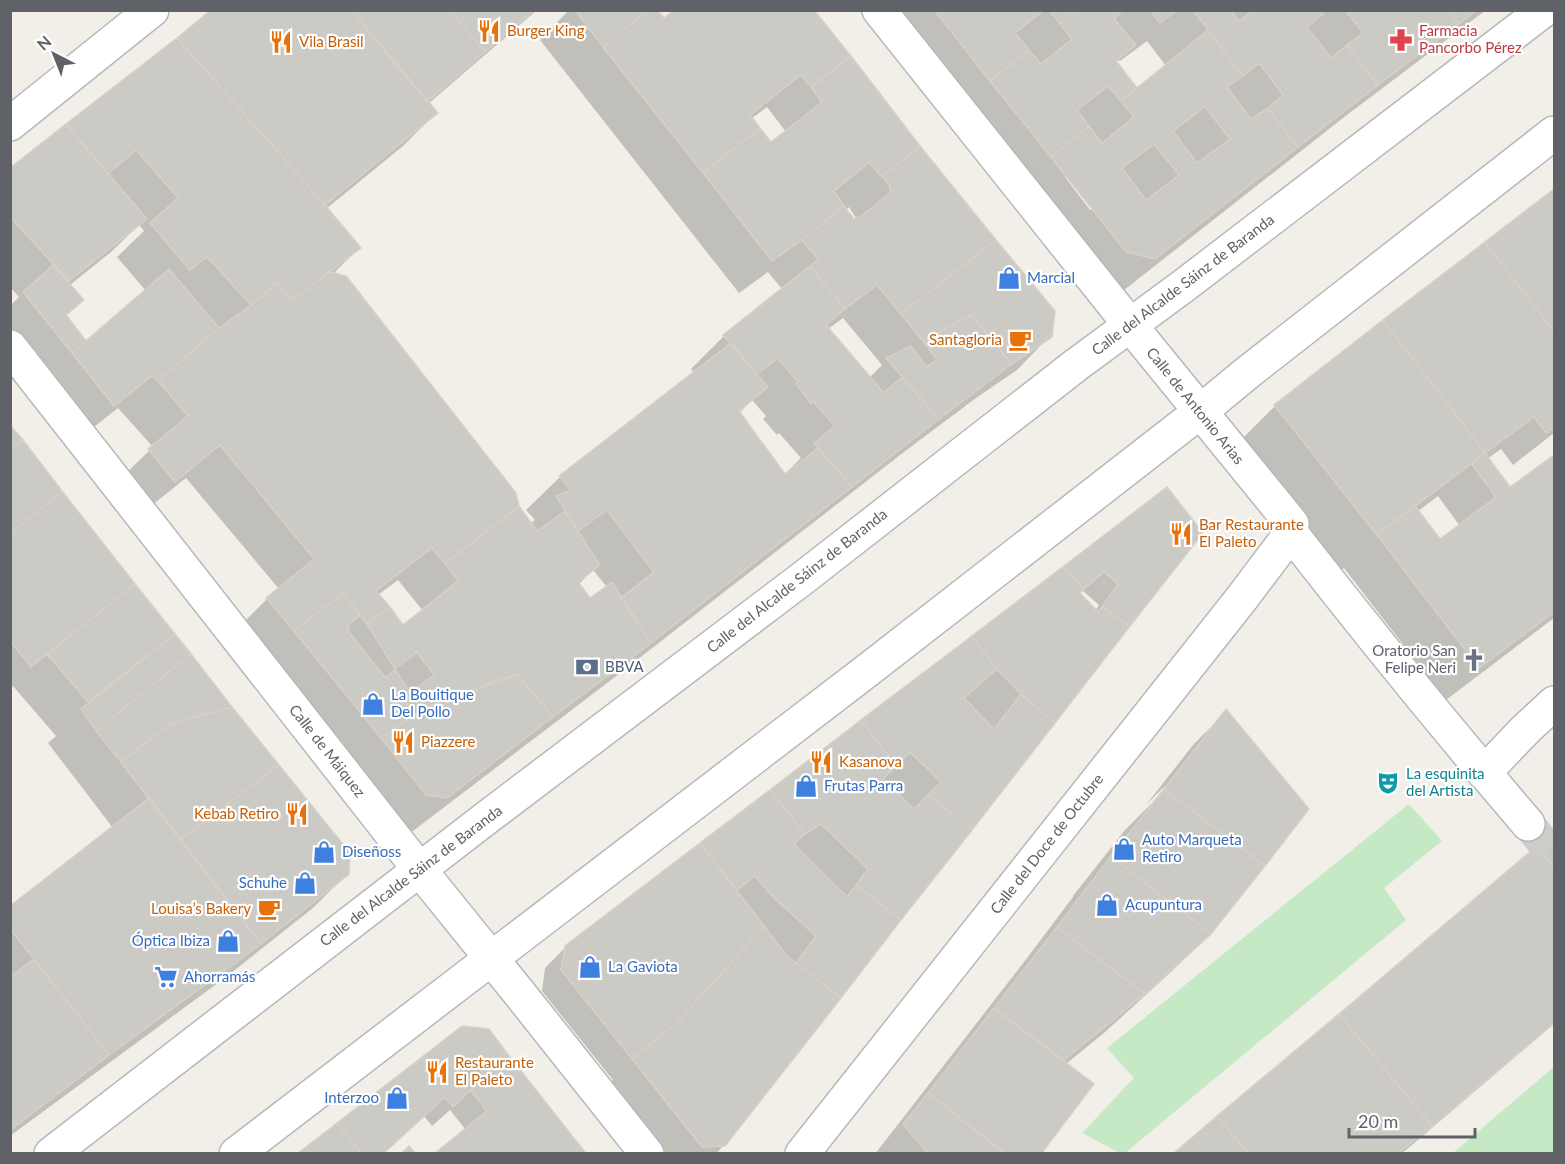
<svg xmlns="http://www.w3.org/2000/svg" width="1565" height="1164" font-family="Lato,sans-serif">
	<rect width="100%" height="100%" fill="#f1efe8"/>
	<!-- green -->
	<path fill="#c5e8c5" d="M1409,804L1442,841L1384,888L1406,920L1125,1153H1120L1082,1133L1134,1078L1107,1048Z
		M1554,1067V1153H1453Z"/>
	<!-- shadow -->
	<path fill="#0003" fill-rule="evenodd" d="M213,10H537L428,104L436,113L403,146L326,209L359,248L333,274L518,506L530,524L535,520L526,510L560,477L694,373L691,369L724,336L782,289L768,272L739,293L540,40L569,10H655L664,20L812,10L1050,336L1017,370L976,398L904,452L615,677L413,831L393,828L234,632L267,599L279,589L186,478L141,514L116,483L153,447L118,408L80,438L10,351V306L19,297L10,287V170ZM767,107L786,132L771,144L751,119ZM849,207L857,220L854,221L846,210ZM139,225L144,231L117,257L146,291L86,343L65,317L82,299L70,285L111,252ZM843,318L882,365L869,378L828,329ZM752,400L766,416L763,419L777,435L779,433L801,458L784,475L739,413ZM593,570L607,587L590,601L578,585ZM398,580L423,611L403,627L378,595Z
		M863,10H1486L1343,118L1114,298ZM1147,41L1166,66L1137,90L1116,63L1119,60L1120,61ZM1065,177H1068L1093,208L1090,210Z
		M1554,190V433L1513,465L1501,449L1487,459L1510,489L1554,458V618L1446,700L1344,568L1337,573L1236,445L1275,406ZM1438,496L1460,526L1440,541L1417,512Z
		M10,429L348,853L347,874L313,908L226,977L10,1136V908L113,828L48,743L56,736L13,686L10,688Z
		M1167,489L1129,625L724,1145L716,1154H647L599,1093L613,1080L542,991L545,968L566,947ZM1083,591L1099,605L1095,611L1079,594Z
		M1226,712L1210,933L1171,972L1104,1033L1066,1064L1039,1154H875L1024,962L1073,897V896L1125,830L1165,790V786L1146,805L1193,745Z
		M1554,832V1024L1406,1150L1400,1154H1174Z
		M462,1027L585,1154L466,1130L450,1110L432,1126L424,1116Z"/>
	<!-- building -->
	<path fill="#cccac5" stroke="#d6d1c6" stroke-width="1.5" fill-rule="evenodd" d="M211,10H351L438,113L325,205L177,38Z
		M351,10H450L485,52L427,102Z
		M450,10H534L485,52Z
		M575,10H648L603,47Z
		M648,10H657L664,18L674,10H814L851,56L811,87L801,75L750,115L760,128L703,173L603,47Z
		M934,10H1044L1015,33L1029,50L990,81Z
		M1049,10H1076L1060,24Z
		M1076,10H1123L1114,19L1136,45L1116,61L1137,88L1121,101L1108,86L1077,110L1089,126L1051,157L990,81L1029,50L1041,64L1072,39L1060,24Z
		M1150,10H1177L1160,23Z
		M1193,10H1231L1239,21L1253,10H1321L1323,14L1307,27L1331,58L1347,45L1378,85L1298,147L1268,108L1283,95L1259,63L1243,76Z
		M1345,10H1448L1459,24L1378,85L1347,45L1363,33Z
		M1448,10H1477L1459,24Z
		M1208,30L1243,76L1227,87L1251,119L1268,108L1298,147L1155,259L1126,252L1051,157L1089,126L1102,143L1134,117L1121,101ZM1205,107L1230,139L1197,163L1173,131ZM1154,144L1179,175L1146,200L1122,168Z
		M177,38L325,205L361,248L293,300L277,283L251,305L207,257L190,270L150,223L178,198L136,150L108,174L66,124Z
		M851,56L920,146L882,177L869,163L834,191L844,206L802,240L772,261L703,173L760,128L771,142L822,102L811,87Z
		M66,124L147,219L69,281L10,217V168Z
		M920,146L996,240L901,314L877,285L845,309L810,266L818,259L802,240L844,206L854,219L861,216L890,193V187L883,176Z
		M1554,189V332L1485,242Z
		M996,240L1055,311L1052,337L1012,364L971,315L923,341L901,314Z
		M1485,242L1554,332V427L1546,433L1534,417L1485,453L1383,320Z
		M53,265L84,300L66,315L86,341L72,353L23,292Z
		M810,266L845,309L826,325L884,393L902,377L939,419L852,487L814,443L835,426L813,401L811,403L796,384L798,382L778,358L757,374L723,335Z
		M169,269L219,328L158,381L152,376L114,406L72,353Z
		M330,272L346,276L516,493L519,506L445,564L432,548L376,591L390,607L367,624L343,593L294,631L266,598L314,559L220,445L175,482L148,449L188,416L158,381L219,328L251,305L277,283L293,300Z
		M971,315L1012,364L939,419L886,358L911,346L926,367L937,360L923,341Z
		M1383,320L1485,453L1377,535L1274,405Z
		M731,343L768,387L739,411L785,474L818,448L852,487L651,643L621,598L654,572L607,510L578,531L556,496L571,490L559,476Z
		M10,425L23,440L10,450Z
		M23,440L62,491L10,534V450Z
		M1485,453L1510,487L1554,455V612L1479,668L1377,535L1415,506L1440,539L1496,497L1471,463Z
		M1167,487L1203,533L1130,626L1102,607L1118,584L1104,572L1084,589L1064,566Z
		M62,491L135,584L31,667L10,641V534Z
		M519,506L537,531L565,511L600,565L578,582L590,598L612,582L651,643L553,717L517,674L421,710L411,693L434,675L417,652L395,669L367,624L390,607L403,625L458,581L445,564Z
		M1064,566L1084,589L1079,592L1098,612L1102,607L1130,626L1055,723L1021,694L997,669L972,636Z
		M135,584L175,634L88,702L47,654Z
		M343,593L360,615L349,625L348,631L384,676L387,677L395,669L414,699L407,704L415,714L381,738L294,631Z
		M175,634L191,654L96,731L81,709Z
		M972,636L997,669L964,698L994,729L1021,694L1055,723L972,830L928,795L941,782L910,752L896,766L861,720Z
		M191,654L232,707L170,724L121,762L96,731Z
		M517,674L553,717L447,798L426,795L381,738L415,714L421,722L457,695Z
		M232,707L279,765L180,840L121,762L170,724Z
		M1226,709L1309,809L1265,866L1164,789Z
		M861,720L896,766L883,779L914,809L928,795L972,830L901,920L856,885L868,869L821,824L805,834L770,790Z
		M279,765L350,853L349,874L261,944L180,840Z
		M1164,789L1265,866L1211,934L1111,856Z
		M770,790L805,834L794,844L847,897L856,885L901,920L841,998L796,963L816,936L774,898L755,876L737,890L700,843Z
		M149,798L261,944L109,1055L10,929V906Z
		M1554,831V867L1537,846Z
		M700,843L764,926L677,1023L632,1059L561,970L565,946Z
		M1537,846L1554,867V1023L1432,1126L1339,1014Z
		M1111,856L1211,934L1145,994L1057,927Z
		M764,926L788,957L841,998L725,1146L702,1147L632,1059L677,1023Z
		M1057,927L1145,994L1064,1060L994,1008Z
		M34,959L109,1055L10,1130V977Z
		M994,1008L1094,1084L1041,1154H1006L928,1093Z
		M1339,1014L1432,1126L1397,1154H1249L1217,1116Z
		M462,1026L489,1029L506,1052L485,1076L471,1058L462,1069L475,1086L453,1107L445,1097L383,1154H362L337,1123Z
		M506,1052L581,1147L572,1154H434L487,1111L471,1091Z
		M928,1093L1005,1154H928L903,1124Z
		M1217,1116L1249,1154H1173Z
		M337,1123L362,1154H297Z
		M409,1146L416,1154H401Z
		M581,1147L587,1154H572Z"/>
	<g fill="none" stroke-linecap="round" stroke-linejoin="round">
		<!-- minor-tunnel -->
		<path stroke="#ccccc8" stroke-width="33" stroke-dasharray="33 16" stroke-linecap="butt" d="M1528,824L1554,855"/>
		<!-- minor casing -->
		<g stroke="#b5b8bc" stroke-width="36">
			<path id="minor" d="M879,10L1130,325L1288,519L1292,524L1291,533C1368,632 1447,729 1528,824
				M10,124L152,10
				M10,347L419,869L520,994L647,1154
				M1484,773L1525,730L1554,703
				M51,1154L485,819L803,578L1076,365L1182,287L1544,10
				M236,1154L864,673L1201,411L1247,373L1554,133
				M802,1154L1242,598L1291,533"/>
		</g>
		<!-- minor -->
		<use href="#minor" stroke="#fff" stroke-width="33"/>
	</g>
	<!-- icons -->
	<defs>
		<g id="restaurant-bare" transform="scale(1.8)"><path d="M-5-6h1v4h1v-4h1v4h1v-4h1v5L-1.5 .5V6h-2V.5L-5-1ZM5-6V6H3V1.5H1.5Q1.5-4 5-6Z" fill="#e8710a" stroke="#fff" stroke-width="2.5" paint-order="stroke"/></g>
		<g id="pharmacy-bare" transform="scale(1.8)"><path d="M-2-6h4v4h4v4h-4v4h-4v-4h-4v-4h4Z" fill="#e0444e" stroke="#fff" stroke-width="2.5" paint-order="stroke"/></g>
		<g id="shop-bare" transform="scale(1.8)"><path d="M-5-2.5h2.3a2.7 3.5 0 0 1 5.4 0H5L5.5 6h-11ZM-1.5-2.5h3a1.5 2.3 0 0 0-3 0Z" fill="#3f7fe0" stroke="#fff" stroke-width="2.5" paint-order="stroke"/></g>
		<g id="cafe-bare" transform="scale(1.8)"><path d="M-5.5-4.5H6V0H3Q3 3.5 0 3.5H-2.5Q-5.5 3.5-5.5 0ZM3-3.2v2h1.7v-2ZM-6 4.5H4V6H-6Z" fill="#e8710a" stroke="#fff" stroke-width="2.5" paint-order="stroke"/></g>
		<g id="church-bare" transform="scale(1.8)"><path d="M-1.2-6h2.4v3.5h3.3v2.4h-3.3V6h-2.4V-.1h-3.3v-2.4h3.3Z" fill="#6b7280" stroke="#fff" stroke-width="2.5" paint-order="stroke"/></g>
		<g id="bank-bare" transform="scale(1.8)"><path d="M-6-4H6V4H-6ZM0-2.3a2.3 2.3 0 1 0 0 4.6a2.3 2.3 0 1 0 0-4.6Z" fill="#5c6f8a" stroke="#fff" stroke-width="2.5" paint-order="stroke"/></g>
		<g id="theatre-bare" transform="scale(1.8)"><path d="M-5-5.5Q0-4 5-5.5V0Q5 5 0 6Q-5 5-5 0ZM-3.3-2.5H-1v1.5H-3.3ZM1-2.5H3.3v1.5H1ZM-2.8 1Q0 5.5 2.8 1Z" fill="#0f9aa8" stroke="#fff" stroke-width="2.5" paint-order="stroke"/></g>
		<g id="supermarket-bare" transform="scale(1.8)"><path d="M-6-5.5h2.5l.6 2H6L4.5 2H-2.5L-4.4-4H-6ZM-1.5 3.2a1.3 1.3 0 1 0 .1 0ZM3 3.2a1.3 1.3 0 1 0 .1 0Z" fill="#3f7fe0" stroke="#fff" stroke-width="2.5" paint-order="stroke"/></g>
	</defs>
	<g fill-rule="evenodd">
		<use href="#restaurant-bare" x="489" y="31"/>
		<use href="#pharmacy-bare" x="1401" y="40"/>
		<use href="#restaurant-bare" x="281" y="42"/>
		<use href="#shop-bare" x="1009" y="278"/>
		<use href="#cafe-bare" x="1020" y="340"/>
		<use href="#restaurant-bare" x="1181" y="534"/>
		<use href="#church-bare" x="1474" y="660"/>
		<use href="#bank-bare" x="587" y="667"/>
		<use href="#shop-bare" x="373" y="704"/>
		<use href="#restaurant-bare" x="403" y="742"/>
		<use href="#restaurant-bare" x="821" y="762"/>
		<use href="#theatre-bare" x="1388" y="783"/>
		<use href="#shop-bare" x="806" y="786"/>
		<use href="#restaurant-bare" x="297" y="814"/>
		<use href="#shop-bare" x="1124" y="849"/>
		<use href="#shop-bare" x="324" y="852"/>
		<use href="#shop-bare" x="305" y="883"/>
		<use href="#shop-bare" x="1107" y="905"/>
		<use href="#cafe-bare" x="269" y="909"/>
		<use href="#shop-bare" x="228" y="941"/>
		<use href="#shop-bare" x="590" y="967"/>
		<use href="#supermarket-bare" x="166" y="977"/>
		<use href="#restaurant-bare" x="437" y="1072"/>
		<use href="#shop-bare" x="397" y="1098"/>
	</g>
	<g text-anchor="middle" stroke-width="4.5" stroke-linejoin="round" paint-order="stroke">
		<!-- food labels -->
		<g font-size="15" fill="#c56008" stroke="#fff" text-anchor="start">
			<text x="507" y="36">Burger King</text>
			<text x="299" y="47">Vila Brasil</text>
			<text x="1002" y="345" text-anchor="end">Santagloria</text>
			<text x="1199" y="530">Bar Restaurante<tspan x="1199" dy="17">El Paleto</tspan></text>
			<text x="421" y="747">Piazzere</text>
			<text x="839" y="767">Kasanova</text>
			<text x="279" y="819" text-anchor="end">Kebab Retiro</text>
			<text x="251" y="914" text-anchor="end">Louisa’s Bakery</text>
			<text x="455" y="1068">Restaurante<tspan x="455" dy="17">El Paleto</tspan></text>
		</g>
		<!-- health labels -->
		<g font-size="15" fill="#be3a42" stroke="#fff" text-anchor="start">
			<text x="1419" y="36">Farmacia<tspan x="1419" dy="17">Pancorbo Pérez</tspan></text>
		</g>
		<!-- shop labels -->
		<g font-size="15" fill="#366cbe" stroke="#fff" text-anchor="start">
			<text x="1027" y="283">Marcial</text>
			<text x="391" y="700">La Bouitique<tspan x="391" dy="17">Del Pollo</tspan></text>
			<text x="824" y="791">Frutas Parra</text>
			<text x="1142" y="845">Auto Marqueta<tspan x="1142" dy="17">Retiro</tspan></text>
			<text x="342" y="857">Diseñoss</text>
			<text x="287" y="888" text-anchor="end">Schuhe</text>
			<text x="1125" y="910">Acupuntura</text>
			<text x="210" y="946" text-anchor="end">Óptica Ibiza</text>
			<text x="608" y="972">La Gaviota</text>
			<text x="184" y="982">Ahorramás</text>
			<text x="379" y="1103" text-anchor="end">Interzoo</text>
		</g>
		<!-- street labels -->
		<g font-size="15" fill="#5f6368" stroke="#fff">
			<text transform="translate(1183 285) rotate(-37)" y="5">Calle del Alcalde Sáinz de Baranda</text>
			<text transform="translate(1195 406) rotate(51)" y="5">Calle de Antonio Arias</text>
			<text transform="translate(797 581) rotate(-38)" y="5">Calle del Alcalde Sáinz de Baranda</text>
			<text transform="translate(327 751) rotate(52)" y="5">Calle de Máiquez</text>
			<text transform="translate(1047 844) rotate(-52)" y="5">Calle del Doce de Octubre</text>
			<text transform="translate(411 876) rotate(-37)" y="5">Calle del Alcalde Sáinz de Baranda</text>
		</g>
		<!-- worship labels -->
		<g font-size="15" fill="#5b616d" stroke="#fff" text-anchor="end">
			<text x="1456" y="656">Oratorio San<tspan x="1456" dy="17">Felipe Neri</tspan></text>
		</g>
		<!-- service labels -->
		<g font-size="15" fill="#4e5e75" stroke="#fff" text-anchor="start">
			<text x="605" y="672">BBVA</text>
		</g>
		<!-- culture labels -->
		<g font-size="15" fill="#0d838f" stroke="#fff" text-anchor="start">
			<text x="1406" y="779">La esquinita<tspan x="1406" dy="17">del Artista</tspan></text>
		</g>
	</g>
	<!-- border -->
	<rect width="1565" height="1164" fill="none" stroke="#5f6368" stroke-width="24"/>
	<!-- north arrow -->
	<g transform="translate(54 54) rotate(318)" stroke="#ffffff" stroke-width="4.5" paint-order="stroke">
	<path d="M0-4.5L10 22L0 15L-10 22Z" fill="#5f6368"/>
	<text y="-9" font-size="16" font-weight="bold" text-anchor="middle" fill="#5f6368">N</text>
	</g>
	<!-- scale -->
	<path d="M1349 1128v9h126v-9" fill="none" stroke="#5f6368" stroke-width="3"/>
	<text x="1358" y="1128" font-size="18" fill="#5f6368" stroke="#ffffff" stroke-width="4.5" paint-order="stroke">20 m</text>
</svg>
